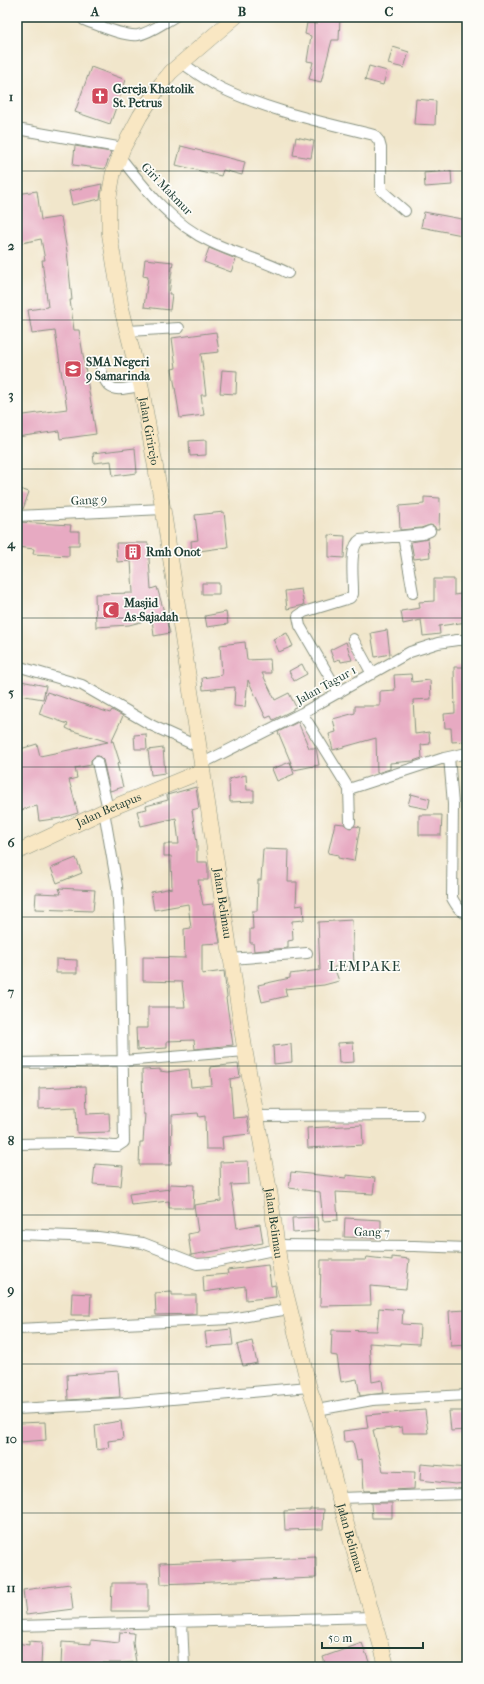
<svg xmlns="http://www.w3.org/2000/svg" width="484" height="1684" font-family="'IM FELL French Canon',serif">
	<rect width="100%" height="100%" fill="#fdfcf7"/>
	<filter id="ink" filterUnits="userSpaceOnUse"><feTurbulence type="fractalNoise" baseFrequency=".025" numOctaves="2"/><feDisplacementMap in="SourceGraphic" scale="8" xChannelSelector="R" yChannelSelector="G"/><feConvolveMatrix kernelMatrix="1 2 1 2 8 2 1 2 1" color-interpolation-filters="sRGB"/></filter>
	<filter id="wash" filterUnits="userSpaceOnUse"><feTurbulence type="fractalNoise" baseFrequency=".012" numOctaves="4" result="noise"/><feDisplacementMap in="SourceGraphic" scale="16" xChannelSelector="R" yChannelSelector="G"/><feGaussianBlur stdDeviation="0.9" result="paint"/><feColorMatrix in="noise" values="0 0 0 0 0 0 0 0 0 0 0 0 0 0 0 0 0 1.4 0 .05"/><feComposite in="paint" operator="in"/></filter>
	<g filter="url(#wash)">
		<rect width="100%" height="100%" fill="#f1e6cb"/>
		<g id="blocks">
			<!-- building -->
			<path fill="#e7aac2" d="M317,17H340L339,40H332L321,82L309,79L313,62L307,61L311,36L305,34L307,23L317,24Z
				M393,47L409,52L404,68L388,64Z
				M369,66L387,71L383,85L365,80Z
				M91,67L126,80L110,124L75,112Z
				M416,99L436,101L435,125L414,124Z
				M296,137L314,141L311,158L293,155Z
				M75,146L111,152L105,169L73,165Z
				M181,146L245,162L242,175L223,170L221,176L176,165Z
				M451,171L452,185L425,187L424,173Z
				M102,184L100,199L72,205L69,191Z
				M37,191L41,220L61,217L67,251L72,300H70L74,330H79L96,434L60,439L59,431L17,437V416L67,409L55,331L32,334L28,310L48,307L42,260H45L41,239L17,244V194Z
				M424,212L467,220V236L421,227Z
				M209,248L236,259L231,272L204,262Z
				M145,259L173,262L169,294H172L170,310L144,307L148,277L143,276Z
				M216,332L219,352L201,354L206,395H201L204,415L180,418L172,369L176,368L172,338Z
				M222,370L237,371L236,394L220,393Z
				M206,440V455L190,456L189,441Z
				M135,448L137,473L113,476L111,461L94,463L93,453Z
				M17,488L29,492L23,509H17Z
				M424,497L440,498L439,529H436L434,526L430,525L421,528L400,530L399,506L424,504Z
				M224,512L228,547L192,552L191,541L198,540L195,515Z
				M19,522L71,525L70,531H79V545H69V556L33,554L34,549L17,547Z
				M329,535L345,536L344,558L329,557Z
				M428,539L430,557L414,559L411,542Z
				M116,543H148L151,589L157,587L170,633L154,636L152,619L129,625L96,627L95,594L133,593L131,561L117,562Z
				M434,579H454V595L461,594L463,606H467V622L439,626L440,634L423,636L421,620L403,624L401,611L420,608L419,602L434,601Z
				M202,583H219V594H202Z
				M301,589L304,605L287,609L285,591Z
				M226,612L228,624L207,627L205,616Z
				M387,630L390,654L375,657L371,633Z
				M287,633L293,646L279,652L273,639Z
				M245,642L247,660L270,659L271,673H262L275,700L289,693L296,707L293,708V710L273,720L271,716L266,718L248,680L245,707L234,706L235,687L203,690L202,678L222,675L220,645Z
				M346,642L352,660L341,662L340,659L334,661L330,650Z
				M302,664L307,674L294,681L289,671Z
				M454,667H467V741L452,742L451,728H445L444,714L455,713Z
				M411,674L412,682L430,680L431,699L413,700L415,734L429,732L430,744L421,745L422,758L413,761L390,763V769L377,773L376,738L333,750L329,734L336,732L333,719L355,713V706H380V691L395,690L394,675Z
				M21,681L46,686L43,699L19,695Z
				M47,692L110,713L112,710L123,716L111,742L113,741L120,763L117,764L123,787L110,791L103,760L99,756H95L91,760V765L75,768L77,778L69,780L78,813L61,818L39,821L37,806L17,811V750L37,744L40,756L108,742L70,730L66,728L68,724L39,714Z
				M298,722L309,748H316L319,765L294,770L278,732Z
				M146,734L147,749H135L134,735Z
				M163,748L165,773L151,775L148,750Z
				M290,762L294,774L277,781L272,769Z
				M246,775L247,790H254V801L230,802L229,779Z
				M196,787L199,808L192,810L197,843V862H207L208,868V880H198L203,905L213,904L220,943L202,944V974L224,971L227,997L226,998L233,1045L195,1049L194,1040L167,1041V1048L137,1050L136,1028H148V1007H185L182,982L143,981V957L185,958L184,929L191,928L188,904L154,910L151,892L172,888L171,856H164V844H179L176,818L141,826L137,811L147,809L146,806L168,800L167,795Z
				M411,794L430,799L428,809L408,805Z
				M419,815H442L441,835H419Z
				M335,823L344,824L350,828L355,826L360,827L354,861L338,858V855L328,853Z
				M263,849L289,850L288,882H297L296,906L303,905L304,920L292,921L293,940L288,941V948L254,951L253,943H250V929H253L252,911H257L258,880H261Z
				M76,858L82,873L57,883L51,868Z
				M59,888L95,890L93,911L35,909L36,893L61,894Z
				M352,920L354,966L334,967L339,981L324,985L285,989L287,996L262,1002L258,985L290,978V974L320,970L318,922Z
				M56,959L77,960V973H56Z
				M353,1042L354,1062L339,1063L338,1043Z
				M291,1044L292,1062L274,1064L273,1046Z
				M238,1064L240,1077L230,1079L233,1118L247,1117L250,1134L222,1137L223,1149H206L205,1116L199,1117L198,1113L172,1115L171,1165H139L140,1142H143L145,1114H143L142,1070L160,1069V1071L167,1072L189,1069L191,1087L212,1085L210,1067Z
				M86,1086L87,1114L109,1113L110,1132L77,1133L76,1107L39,1109V1088Z
				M362,1125L363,1145L308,1148L307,1128Z
				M248,1161L249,1184L231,1185L237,1228L260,1224L263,1243L191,1255L188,1234L198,1232L194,1205L221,1201L220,1162Z
				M95,1164L123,1166L121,1186L93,1184Z
				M291,1172L346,1178V1175L375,1178L373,1194L336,1192L338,1220L323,1221L320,1192L289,1188Z
				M170,1184L194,1185L193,1208H169V1201L131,1205L129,1194L170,1189Z
				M317,1217L318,1231L293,1233L292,1218Z
				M345,1218L381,1220V1238L344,1237Z
				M367,1257L392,1260V1257L409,1259L406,1289L370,1286L371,1305L320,1306L321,1260H366Z
				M268,1265L271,1286L275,1285L276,1297L246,1300L245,1286L204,1292L203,1276L228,1274L227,1270Z
				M172,1292V1295H196V1314L156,1315L155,1293Z
				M72,1293L91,1294L90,1315H71Z
				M379,1308L403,1310L402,1324L420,1325L419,1344L400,1343V1345L369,1343L372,1382L382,1380L384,1393L360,1396L357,1379L341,1382L337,1356L331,1355L332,1330L377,1331Z
				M467,1310V1345L451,1346L449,1311Z
				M231,1329L233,1345L207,1347L205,1332Z
				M252,1341L257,1363L243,1366L237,1345Z
				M118,1371L120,1397L68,1400L67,1375Z
				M425,1410L428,1433H403L402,1427L373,1430L383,1471L415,1472L414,1489L364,1491L362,1459L357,1460L353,1441L344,1442L343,1431L368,1428L366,1415Z
				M449,1411H464L465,1430L451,1431Z
				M121,1421L123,1439L108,1441L109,1448L97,1450L95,1425Z
				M45,1422L46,1440L20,1442L19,1423Z
				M421,1464L467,1468V1483L455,1484L420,1480Z
				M371,1503H392V1518H372Z
				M310,1509H324L323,1529L285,1530L284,1511L310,1510Z
				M316,1557V1578L161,1584L160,1563Z
				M112,1583H148V1611H111Z
				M70,1584L73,1609L26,1615L23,1590Z
				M120,1632L134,1633L133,1643L136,1662L121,1663H103V1666L72,1664L71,1667L61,1666L62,1642L91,1644V1640L119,1643Z
				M29,1641L42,1642L41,1667H17V1643L29,1645Z
				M362,1643L371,1667H326L323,1657Z"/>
		</g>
	</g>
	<g filter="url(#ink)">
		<use href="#blocks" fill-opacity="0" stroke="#889280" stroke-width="1"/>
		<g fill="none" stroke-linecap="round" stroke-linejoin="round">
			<!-- street casing -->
			<g stroke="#889280" stroke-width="12">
				<path id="street" d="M84,20C98,25 124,37 138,35C150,33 163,23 174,17
					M182,63C195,72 207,81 221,88C269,111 322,122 374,135L379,141L381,148V190L405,211
					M17,129L123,148
					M120,157C145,189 173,225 211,242C236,254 263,260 288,273
					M128,331L179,328
					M101,370C108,396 119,389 141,386
					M17,516L163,509
					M403,536L413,593
					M353,639L372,674
					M17,666L82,685L153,726L199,747
					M339,693L300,626L298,616L304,612L350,598L353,594V589C353,577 349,546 360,540L423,534L430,531
					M302,713L349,789L350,822
					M449,757L453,804L452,898C456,905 459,911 467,914
					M97,762L108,809
					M201,764L302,713L410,652L438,643L457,640H467
					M349,789L444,758L467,753
					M231,959L307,953
					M17,1063L123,1061L245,1051
					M256,1116L418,1115
					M17,1144L78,1143L114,1146H118L124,1142L121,951L117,886L104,811
					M17,1234L98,1237L143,1243L197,1264L211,1263L278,1249
					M277,1245L414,1246L467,1248
					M17,1329L230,1319L289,1309
					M17,1409L127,1403L309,1387
					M317,1410L372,1400L467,1395
					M339,1498L467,1494
					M182,1622L184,1667
					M17,1626L374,1617"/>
			</g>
			<!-- secondary casing -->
			<g stroke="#889280" stroke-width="16">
				<g id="secondary">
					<path id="s1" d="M235,17L171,72L161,84L140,116L123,148L113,174L109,197V231L121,306L141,386L163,509L245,1051L270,1194L281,1273L309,1387L317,1410L339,1498L387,1667"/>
					<path id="s2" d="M17,852L104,811L202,771"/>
				</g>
			</g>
			<!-- street -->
			<use href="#street" stroke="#fff" stroke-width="10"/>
			<!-- secondary -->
			<use href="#secondary" stroke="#f9e7c3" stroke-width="15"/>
		</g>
	</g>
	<!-- grid -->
	<path fill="none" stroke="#1f3d34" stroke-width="1" stroke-opacity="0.55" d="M169,17V1667M315,17V1667M17,171H467M17,320H467M17,469H467M17,618H467M17,767H467M17,917H467M17,1066H467M17,1215H467M17,1364H467M17,1513H467"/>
	<!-- icons -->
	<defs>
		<g id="church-square" transform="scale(0.9)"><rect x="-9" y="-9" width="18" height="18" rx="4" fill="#d1495b" stroke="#fdfcf7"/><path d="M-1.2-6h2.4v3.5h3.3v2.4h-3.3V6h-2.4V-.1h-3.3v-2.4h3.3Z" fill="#fff"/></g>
		<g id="school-square" transform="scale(0.9)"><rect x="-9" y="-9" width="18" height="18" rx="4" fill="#d1495b" stroke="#fdfcf7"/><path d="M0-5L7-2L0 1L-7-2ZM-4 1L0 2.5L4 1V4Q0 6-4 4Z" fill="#fff"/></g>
		<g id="building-square" transform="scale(0.9)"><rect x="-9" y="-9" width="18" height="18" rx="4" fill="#d1495b" stroke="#fdfcf7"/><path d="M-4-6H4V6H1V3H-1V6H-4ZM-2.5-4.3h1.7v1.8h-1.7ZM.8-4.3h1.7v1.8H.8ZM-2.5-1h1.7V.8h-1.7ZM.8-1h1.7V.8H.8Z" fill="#fff"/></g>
		<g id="mosque-square" transform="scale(0.9)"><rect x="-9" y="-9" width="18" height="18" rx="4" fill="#d1495b" stroke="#fdfcf7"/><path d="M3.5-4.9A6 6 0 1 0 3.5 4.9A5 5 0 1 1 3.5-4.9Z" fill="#fff"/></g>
	</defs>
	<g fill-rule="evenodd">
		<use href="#church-square" x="100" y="96"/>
		<use href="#school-square" x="73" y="369"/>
		<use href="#building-square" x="133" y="552"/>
		<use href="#mosque-square" x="111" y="610"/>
	</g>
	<g text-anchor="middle" stroke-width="3.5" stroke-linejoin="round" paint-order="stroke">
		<!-- poi labels -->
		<g font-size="12" font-weight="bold" fill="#1f3d34" stroke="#fdfcf7" text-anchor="start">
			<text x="113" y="93">Gereja Khatolik<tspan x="113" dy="14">St. Petrus</tspan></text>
			<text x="86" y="366">SMA Negeri<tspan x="86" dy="14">9 Samarinda</tspan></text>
			<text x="146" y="556">Rmh Onot</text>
			<text x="124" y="607">Masjid<tspan x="124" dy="14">As-Sajadah</tspan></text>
		</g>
		<!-- street labels -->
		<g font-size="12" fill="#1f3d34" stroke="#fdfcf7">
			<text transform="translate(167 189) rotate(46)" y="4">Giri Makmur</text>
			<text dy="4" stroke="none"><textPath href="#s1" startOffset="464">Jalan Girirejo</textPath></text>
			<text transform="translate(89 500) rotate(-3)" y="4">Gang 9</text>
			<text transform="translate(326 685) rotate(-29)" y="4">Jalan Tagur 1</text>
			<text dy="4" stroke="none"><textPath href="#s2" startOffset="101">Jalan Betapus</textPath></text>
			<text dy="4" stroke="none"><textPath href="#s1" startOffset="942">Jalan Belimau</textPath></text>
			<text dy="4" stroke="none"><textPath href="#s1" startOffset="1266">Jalan Belimau</textPath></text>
			<text transform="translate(372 1232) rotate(1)" y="4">Gang 7</text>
			<text dy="4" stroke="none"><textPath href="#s1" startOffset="1590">Jalan Belimau</textPath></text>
		</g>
		<!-- quarter labels -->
		<g font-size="14" letter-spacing="1" fill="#1f3d34" stroke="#fdfcf7">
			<text x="365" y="971">LEMPAKE</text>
		</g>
	</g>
	<!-- margin -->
	<rect width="484" height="1684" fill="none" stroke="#fdfcf7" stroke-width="44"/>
	<!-- scale -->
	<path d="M322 1642v6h101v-6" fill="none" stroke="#1f3d34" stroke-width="2"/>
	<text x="328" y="1642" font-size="12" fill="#1f3d34" stroke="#fdfcf7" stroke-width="3" paint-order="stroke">50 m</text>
	<rect x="22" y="22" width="440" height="1640" fill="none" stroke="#1f3d34" stroke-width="1.5"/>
	<g font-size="13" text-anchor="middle" font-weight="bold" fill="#1f3d34">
		<text x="95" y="16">A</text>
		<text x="242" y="16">B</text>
		<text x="389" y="16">C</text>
		<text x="11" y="101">1</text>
		<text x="11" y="250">2</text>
		<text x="11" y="399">3</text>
		<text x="11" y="548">4</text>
		<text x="11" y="697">5</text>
		<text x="11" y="847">6</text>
		<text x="11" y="996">7</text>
		<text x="11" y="1145">8</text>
		<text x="11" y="1294">9</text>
		<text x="11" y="1443">10</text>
		<text x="11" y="1592">11</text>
	</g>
</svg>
